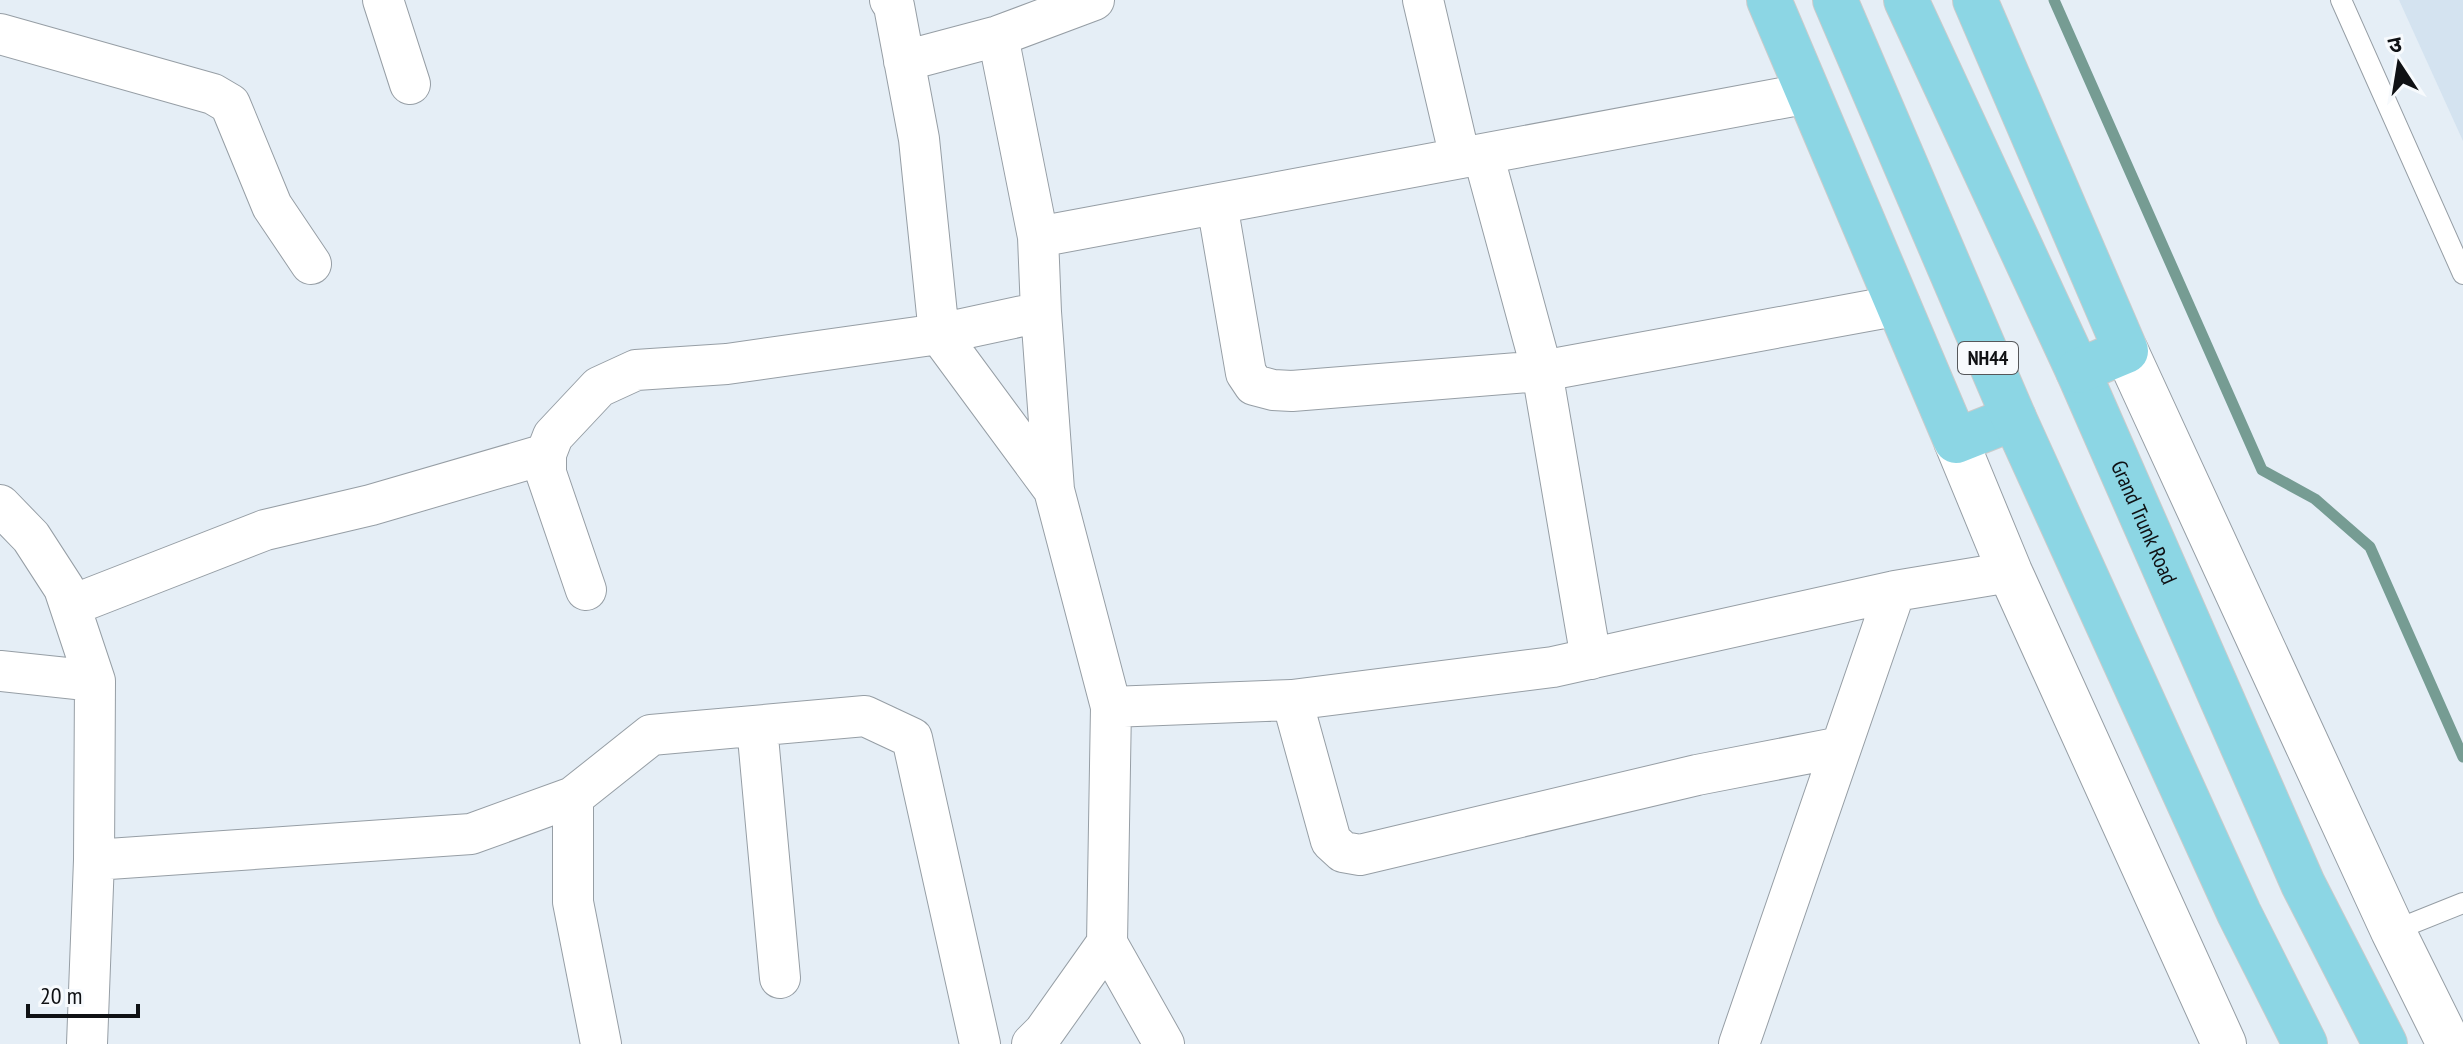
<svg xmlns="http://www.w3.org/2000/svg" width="2463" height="1044" font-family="'PT Sans Narrow','Noto Sans Devanagari',sans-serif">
	<rect width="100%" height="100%" fill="#e5eef6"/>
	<!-- built -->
	<path fill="#d4e3f0" d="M2399,0H2463V141Z"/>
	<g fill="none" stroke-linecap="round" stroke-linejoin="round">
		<!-- stream -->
		<path stroke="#769c93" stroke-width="11" d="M2054,0L2262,470L2315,499L2370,547L2463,757"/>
		<!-- service casing -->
		<g stroke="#969ea5" stroke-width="22">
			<path id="service" d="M2341,0L2463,274
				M2393,931L2463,903"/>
		</g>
		<!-- minor casing -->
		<g stroke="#969ea5" stroke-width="42">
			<path id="minor" d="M383,0L410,84
				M890,0L894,6L919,139L939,334L1054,490
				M1423,0L1460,158
				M0,34L213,94L230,104L272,206L311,264
				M998,36L1038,237L1041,312L1054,490L1111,707L1107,943L1044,1032L1032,1044
				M904,61L998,36L1094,0
				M1483,154L1542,371L1591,659
				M1217,204L1246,373L1254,385L1273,390L1292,391L1542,371L1900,305
				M1038,237L1809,93
				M0,505L31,537L64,588L95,681L94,860L87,1044
				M586,590L546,473V454L553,436L599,387L636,370L727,364L939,334L1041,312
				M70,606L265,530L371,505L546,454
				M0,671L95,681
				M1292,700L1331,841L1343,852L1360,855L1697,775L1841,747
				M1111,707L1292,700L1553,667L1895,591L2010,572
				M757,726L780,978
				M573,797V902L601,1044
				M94,860L471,834L573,797L651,735L865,716L912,738L980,1044
				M1107,943L1164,1044
				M1739,1044L1895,591"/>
		</g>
		<!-- tertiary casing -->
		<g stroke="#969ea5" stroke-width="46">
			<path id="tertiary" d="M2126,351L2393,931L2449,1044
				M1956,441L2010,572L2224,1044"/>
		</g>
		<!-- trunk casing -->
		<g stroke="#cacbcb" stroke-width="46">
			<g id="trunk">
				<path d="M1769,0L1956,441L2014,418"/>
				<path d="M1835,0L2014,418L2239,913L2305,1044"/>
				<path id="s1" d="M1906,0L2078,371L2303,884L2385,1044"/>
				<path d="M1975,0L2126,351L2078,371"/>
			</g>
		</g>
		<!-- service -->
		<use href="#service" stroke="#fff" stroke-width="20"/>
		<!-- minor -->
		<use href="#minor" stroke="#fff" stroke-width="40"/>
		<!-- tertiary -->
		<use href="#tertiary" stroke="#fff" stroke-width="44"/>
		<!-- trunk -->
		<use href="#trunk" stroke="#8cd6e4" stroke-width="44"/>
	</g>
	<g text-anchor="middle" stroke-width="7" stroke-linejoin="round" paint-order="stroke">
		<!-- shield labels -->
		<rect fill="#f7fafd" stroke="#55575a" stroke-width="2" x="1958" y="342" width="60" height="32" rx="6"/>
		<g font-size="20" font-weight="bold" fill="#0f1114">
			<text x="1988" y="365">NH44</text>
		</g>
		<!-- street labels -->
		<g font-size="22" fill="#0f1114" stroke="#f7fafd">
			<text dy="8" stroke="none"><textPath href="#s1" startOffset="574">Grand Trunk Road</textPath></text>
		</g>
	</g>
	<!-- north arrow -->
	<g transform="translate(2399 64) rotate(348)" stroke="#f7fafd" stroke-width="6" paint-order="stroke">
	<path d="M0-6L14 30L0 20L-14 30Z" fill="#0f1114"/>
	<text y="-12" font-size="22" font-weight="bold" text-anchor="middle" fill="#0f1114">उ</text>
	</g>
	<!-- scale -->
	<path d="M28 1004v12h110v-12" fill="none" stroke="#0f1114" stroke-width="4"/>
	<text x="40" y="1004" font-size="24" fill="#0f1114" stroke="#f7fafd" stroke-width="6" paint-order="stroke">20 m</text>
</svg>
